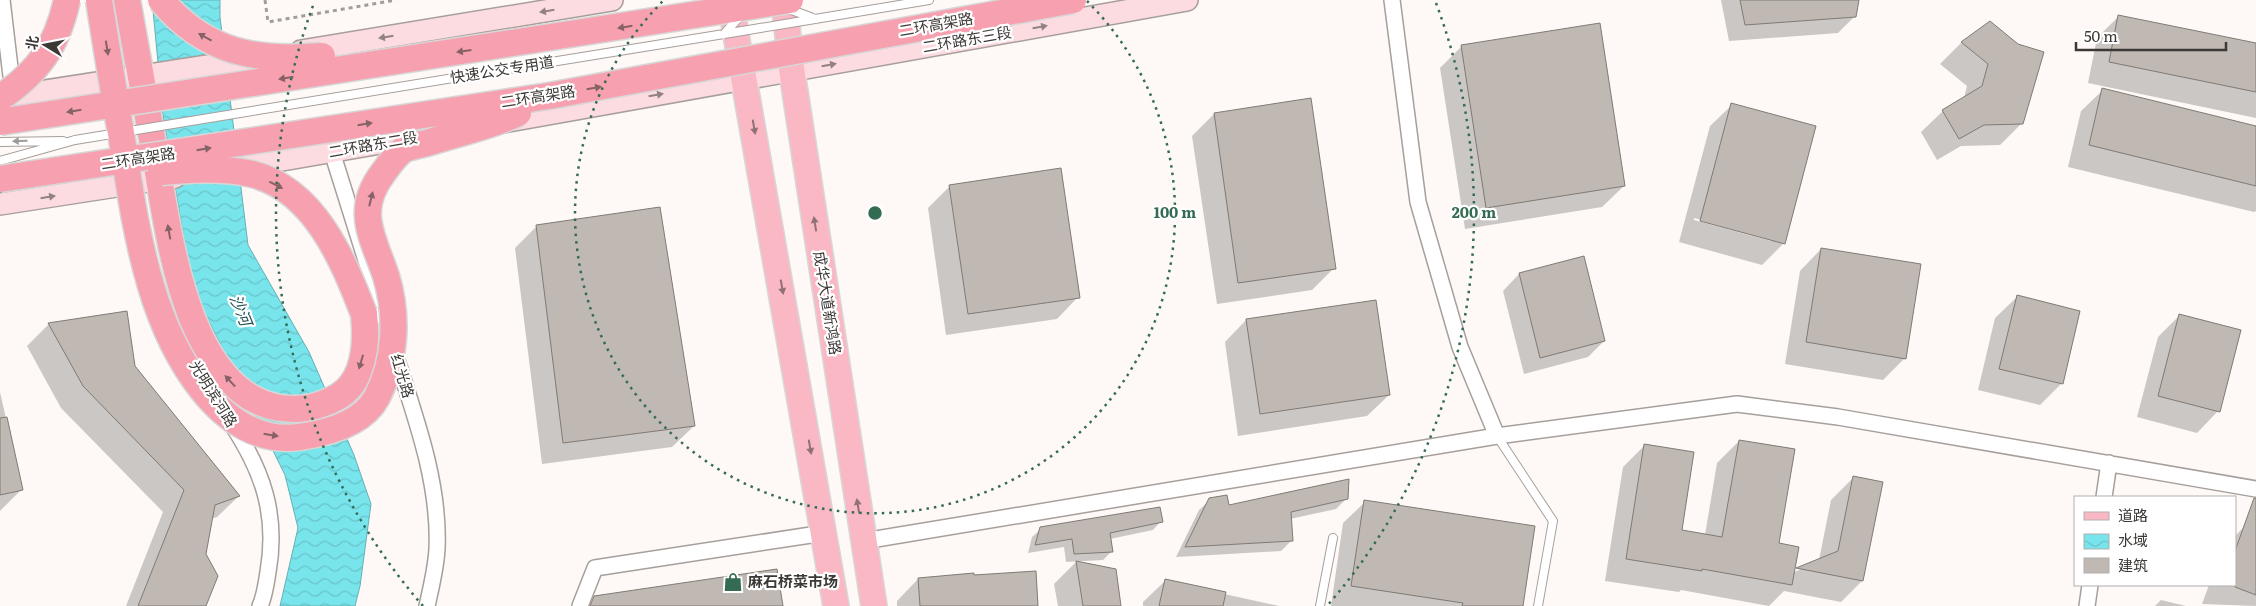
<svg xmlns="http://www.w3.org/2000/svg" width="2256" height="606" font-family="Literata,'Noto Sans SC',serif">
	<defs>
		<pattern id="water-waves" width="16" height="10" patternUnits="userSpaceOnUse" patternTransform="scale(1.25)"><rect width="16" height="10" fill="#78e4eb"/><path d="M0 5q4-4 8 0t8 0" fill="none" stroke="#69c4ca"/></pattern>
	</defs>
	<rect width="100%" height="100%" fill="#fef9f6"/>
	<!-- water -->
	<path fill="url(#water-waves)" stroke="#66b0b5" d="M152,0H220V17L248,245L309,352L354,455L371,504L360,586L355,606H280L298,528L285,475L192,287L163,115Z"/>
	<!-- shadow -->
	<path fill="#0003" fill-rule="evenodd" d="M1721,0H1857L1855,16L1838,33L1729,41Z
		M2119,16L2256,44V118L2088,83L2097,38Z
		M1990,23L2022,123L2000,145L1961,146L1937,160L1921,132L1943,111L1964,98L1967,86L1940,64L1961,43Z
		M1462,46L1624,186L1602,207L1465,229L1440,68Z
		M2103,90L2256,127V211L2254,212L2068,167L2081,111Z
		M1732,105L1784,243L1762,265L1679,242L1710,126ZM1694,218L1771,239V241L1694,220Z
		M1214,114L1334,268L1312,290L1217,304L1192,136Z
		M950,186L1078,297L1057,319L946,335L928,208Z
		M537,226L694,426L672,447L542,464L515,248Z
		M1821,249L1905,358L1883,380L1785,364L1800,271Z
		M1583,258L1604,341L1588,357L1524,374L1503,291L1519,274Z
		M2017,297L2062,383L2040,405L1978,390L1995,318Z
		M2180,315L2218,411L2197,433L2137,417L2158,337Z
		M1246,320L1389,395L1367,416L1238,436L1225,342Z
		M49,324L134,367L239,496L217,517L211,519L204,554L205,606H126L163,512L61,408L27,346Z
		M0,392L22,489L0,511Z
		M1739,441L1778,544L1793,573L1819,560L1831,500L1853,478L1862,581L1841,602L1784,591L1769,606L1681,590L1679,592L1605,581L1623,467L1645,445L1680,531L1705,535L1717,463Z
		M1346,499L1336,509L1290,519L1291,541L1281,551L1176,557L1199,510L1210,500L1228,507Z
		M1365,502L1522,606H1331L1343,523Z
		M1161,521L1153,530L1110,539L1112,551L1103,560L1066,562L1064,547L1028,553L1032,537L1041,529Z
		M2244,527L2256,531V606L2202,604L2209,585H2235V536Z
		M1076,562L1115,570L1120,606H1058L1054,584Z
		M918,579L1037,606H897V601Z
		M1165,581L1279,606H1143V602Z
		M2161,600L2186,606H2155Z"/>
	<!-- building -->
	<path fill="#bfb8b3" stroke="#807a75" d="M1740,0H1859L1856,17L1745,25Z
		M2118,15L2256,43V92L2109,62Z
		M1990,21L2018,44L2044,52L2023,124L1984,125L1959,139L1942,110L1982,86L1988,64L1961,42Z
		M1600,23L1625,186L1486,208L1461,45Z
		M2102,88L2256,126V186L2089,145Z
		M1311,98L1336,269L1238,283L1214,113Z
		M1731,103L1816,126L1785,244L1700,221Z
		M1061,168L1080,298L968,314L949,185Z
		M660,207L695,426L563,443L536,225Z
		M1821,248L1921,264L1906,359L1806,342Z
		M1584,256L1605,341L1540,358L1519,273Z
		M2017,295L2080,311L2063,384L1999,369Z
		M1376,300L1390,395L1260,414L1246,319Z
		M127,311L135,366L240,496L215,505L206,554L218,576L206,606H138L184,490L83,386L48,323Z
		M2179,314L2241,330L2220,412L2158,396Z
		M7,417L23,490L0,495V418Z
		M1739,440L1795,449L1779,543L1799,547L1792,585L1702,569V571L1626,559L1644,444L1694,452L1682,530L1722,537Z
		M1853,476L1883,482L1863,581L1796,568L1838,551Z
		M1349,479L1348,499L1291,512L1293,541L1185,547L1209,498L1227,495L1229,505Z
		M2254,498H2256V595L2235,587V551Z
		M1364,500L1535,526L1523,606H1462L1463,603L1351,586Z
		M1160,507L1163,522L1110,533L1113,552L1074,554L1072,539L1035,545L1040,527Z
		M1076,561L1116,569L1121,606H1083Z
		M777,569L783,606H590L594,596Z
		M1036,571L1038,606H920L918,578L974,573V575Z
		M1165,579L1226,592L1223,606H1159Z"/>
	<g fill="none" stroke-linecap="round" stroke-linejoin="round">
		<!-- service casing -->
		<g stroke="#a79f9b" stroke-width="10">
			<path id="service" d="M815,19L929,0
				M545,63L724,34
				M0,142L63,141
				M0,161L75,140
				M1497,436L1553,521L1538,606
				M1320,606L1333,538"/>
		</g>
		<!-- minor casing -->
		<g stroke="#a79f9b" stroke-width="18">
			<path id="minor" d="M2,0L13,93
				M1392,0L1418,202L1460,347L1497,436
				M332,152L384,318
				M395,354C415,416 440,483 437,549C436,568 431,588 427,606
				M231,423C263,471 278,515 268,572C266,584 265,595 260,606
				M2104,497L2109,463
				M864,541L1497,436L1737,404L1838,417L2256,489
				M580,606L595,568L824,533
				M2087,606L2090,585"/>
		</g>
		<!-- secondary casing -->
		<g stroke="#a79f9b" stroke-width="24">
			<path id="secondary" d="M301,51L612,0
				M0,98L259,58
				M503,122L1187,0
				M235,168L421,136
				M0,204L175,177"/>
		</g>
		<!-- primary casing -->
		<g stroke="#d8d7d7" stroke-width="28">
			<path id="primary" d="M730,0L836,606
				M784,0L792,72L874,606"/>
		</g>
		<!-- trunk casing -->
		<g stroke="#d8d7d7" stroke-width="29">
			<path id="trunk" d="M127,0C136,50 145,99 154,149C168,226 184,394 281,408C303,411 320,407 339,396C366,379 367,343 364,314"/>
		</g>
		<!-- path -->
		<path stroke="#a19d9a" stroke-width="3" stroke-dasharray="4 4" stroke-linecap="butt" d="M265,0L268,22L396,0"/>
		<!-- service -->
		<use href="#service" stroke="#fff" stroke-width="8"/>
		<!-- minor -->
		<use href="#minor" stroke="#fff" stroke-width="15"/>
		<!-- secondary -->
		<use href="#secondary" stroke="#fcdce1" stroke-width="21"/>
		<!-- primary -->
		<use href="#primary" stroke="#f9b8c4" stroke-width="25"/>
		<!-- trunk -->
		<use href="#trunk" stroke="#f7a0b0" stroke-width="26"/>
		<!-- service-bridge casing -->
		<g stroke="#a79f9b" stroke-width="10" stroke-linecap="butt">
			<path id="service-bridge" d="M786,8L813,18
				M724,34L815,19
				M724,34L743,13
				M75,140L545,63"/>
		</g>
		<!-- trunk-bridge casing -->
		<g stroke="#d8d7d7" stroke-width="29" stroke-linecap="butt">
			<path id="trunk-bridge" d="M99,0C106,44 113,89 121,133C129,184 136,236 151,286C170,350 219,448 300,437C327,433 363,424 377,397C396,360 398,315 386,276C373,237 354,211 383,173C388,166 396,155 403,150C410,146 420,145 427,143C454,134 493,126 518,113
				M161,0C205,53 257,62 322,56
				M0,98C39,71 57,46 67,0
				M0,122L790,0
				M161,172C190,169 223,167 252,174C315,190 343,260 364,314
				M0,179L549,96L1073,0"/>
		</g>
		<!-- service-bridge -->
		<use href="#service-bridge" stroke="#fff" stroke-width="8"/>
		<!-- trunk-bridge -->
		<use href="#trunk-bridge" stroke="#f7a0b0" stroke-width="26"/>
	</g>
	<!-- one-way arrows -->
	<defs><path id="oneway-solid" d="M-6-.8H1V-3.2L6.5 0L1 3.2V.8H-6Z" transform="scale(1.25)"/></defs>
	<g fill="#928283">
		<use href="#oneway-solid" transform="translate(547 11) rotate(171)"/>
		<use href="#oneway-solid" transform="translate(1040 27) rotate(-10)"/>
		<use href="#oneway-solid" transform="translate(386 37) rotate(171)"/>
		<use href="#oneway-solid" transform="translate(829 65) rotate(-10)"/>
		<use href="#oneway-solid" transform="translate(656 95) rotate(-10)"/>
		<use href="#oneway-solid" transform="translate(48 197) rotate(-9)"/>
	</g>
	<g fill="#866267">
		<use href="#oneway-solid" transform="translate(625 27) rotate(171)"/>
		<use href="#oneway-solid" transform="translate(205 37) rotate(-151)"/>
		<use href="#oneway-solid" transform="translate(107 48) rotate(81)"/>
		<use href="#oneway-solid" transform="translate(464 51) rotate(172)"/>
		<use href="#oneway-solid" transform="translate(286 78) rotate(171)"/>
		<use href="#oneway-solid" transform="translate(594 88) rotate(-10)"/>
		<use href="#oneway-solid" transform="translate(74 111) rotate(171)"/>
		<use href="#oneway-solid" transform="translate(365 124) rotate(-9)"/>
		<use href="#oneway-solid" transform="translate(204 149) rotate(-9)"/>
		<use href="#oneway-solid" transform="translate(276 185) rotate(27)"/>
		<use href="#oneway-solid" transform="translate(371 199) rotate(-76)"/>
		<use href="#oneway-solid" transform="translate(169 232) rotate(-100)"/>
		<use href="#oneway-solid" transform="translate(361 362) rotate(106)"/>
		<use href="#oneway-solid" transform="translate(230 381) rotate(-133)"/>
		<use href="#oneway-solid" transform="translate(271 435) rotate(9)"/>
	</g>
	<g fill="#907276">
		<use href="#oneway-solid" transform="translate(754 127) rotate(80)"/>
		<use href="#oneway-solid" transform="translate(815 224) rotate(-99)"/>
		<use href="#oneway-solid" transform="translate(782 287) rotate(80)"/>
		<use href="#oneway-solid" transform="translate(810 447) rotate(80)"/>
		<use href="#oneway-solid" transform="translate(858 506) rotate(-99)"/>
	</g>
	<use fill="#9d9c9a" href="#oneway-solid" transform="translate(20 141) rotate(179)"/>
	<!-- distance rings -->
	<g fill="none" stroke="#346c53" stroke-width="2.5" stroke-dasharray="2.5 5">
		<path d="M1087 1A300 300 0 1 1 663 1"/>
		<path d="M423 606A599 599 0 0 1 314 3M1436 3A599 599 0 0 1 1327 606"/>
	</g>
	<!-- icons -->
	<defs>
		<g id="shop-bare" transform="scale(1.5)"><path d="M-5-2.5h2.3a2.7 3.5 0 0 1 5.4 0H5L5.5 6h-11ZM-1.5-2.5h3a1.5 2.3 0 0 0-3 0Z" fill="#346c53" stroke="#fff" stroke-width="2.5" paint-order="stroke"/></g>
	</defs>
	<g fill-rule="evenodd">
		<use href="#shop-bare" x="733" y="582"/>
	</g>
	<g text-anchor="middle" stroke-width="4.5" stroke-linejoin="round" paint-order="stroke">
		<!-- street labels -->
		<g font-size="15" fill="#3b3836" stroke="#fff">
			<text transform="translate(936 25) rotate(-10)" y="5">二环高架路</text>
			<text transform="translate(967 40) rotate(-10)" y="5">二环路东三段</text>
			<text transform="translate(502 70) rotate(-9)" y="5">快速公交专用道</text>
			<text transform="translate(538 97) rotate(-9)" y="5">二环高架路</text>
			<text transform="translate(373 145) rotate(-10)" y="5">二环路东二段</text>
			<text transform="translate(138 159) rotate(-9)" y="5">二环高架路</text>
			<text transform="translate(827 303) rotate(81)" y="5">成华大道新鸿路</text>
			<text transform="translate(402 376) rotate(73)" y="5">红光路</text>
			<text transform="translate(213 394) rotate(58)" y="5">光明滨河路</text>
		</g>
		<!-- poi labels -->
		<g font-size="15" font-weight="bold" fill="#3b3836" stroke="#fff" text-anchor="start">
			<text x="748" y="587">麻石桥菜市场</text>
		</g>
		<!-- water labels -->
		<g font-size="16" font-style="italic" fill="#215154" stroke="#fff">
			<text transform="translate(241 310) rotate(68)" y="6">沙河</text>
		</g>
	</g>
	<circle cx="875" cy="213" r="8" fill="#346c53" stroke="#fff" stroke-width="2.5"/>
	<g font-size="15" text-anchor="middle" font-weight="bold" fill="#346c53" stroke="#fff" stroke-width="4.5" stroke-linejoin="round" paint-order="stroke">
		<text x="1175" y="218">100 m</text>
		<text x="1474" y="218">200 m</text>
	</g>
	<!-- legend -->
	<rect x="2074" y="496" width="162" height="90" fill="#ffffff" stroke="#b1afaf"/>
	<rect x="2084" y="512" width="25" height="8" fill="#f9b8c4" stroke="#b1afaf"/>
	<text x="2118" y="521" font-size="15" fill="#3b3836">道路</text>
	<rect x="2084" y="534" width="25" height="15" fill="url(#water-waves)" stroke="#b1afaf"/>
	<text x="2118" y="546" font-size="15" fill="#3b3836">水域</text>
	<rect x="2084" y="558" width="25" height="15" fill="#bfb8b3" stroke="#b1afaf"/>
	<text x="2118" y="571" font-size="15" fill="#3b3836">建筑</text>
	<!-- north arrow -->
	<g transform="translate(45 45) rotate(280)" stroke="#ffffff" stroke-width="4" paint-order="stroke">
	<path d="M0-4L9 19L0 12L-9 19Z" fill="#3b3836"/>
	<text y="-8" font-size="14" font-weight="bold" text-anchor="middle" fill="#3b3836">北</text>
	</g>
	<!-- scale -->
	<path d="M2076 42v8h150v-8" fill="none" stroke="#3b3836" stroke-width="2.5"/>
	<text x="2084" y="42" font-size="15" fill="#3b3836" stroke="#ffffff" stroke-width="4" paint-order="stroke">50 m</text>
</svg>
